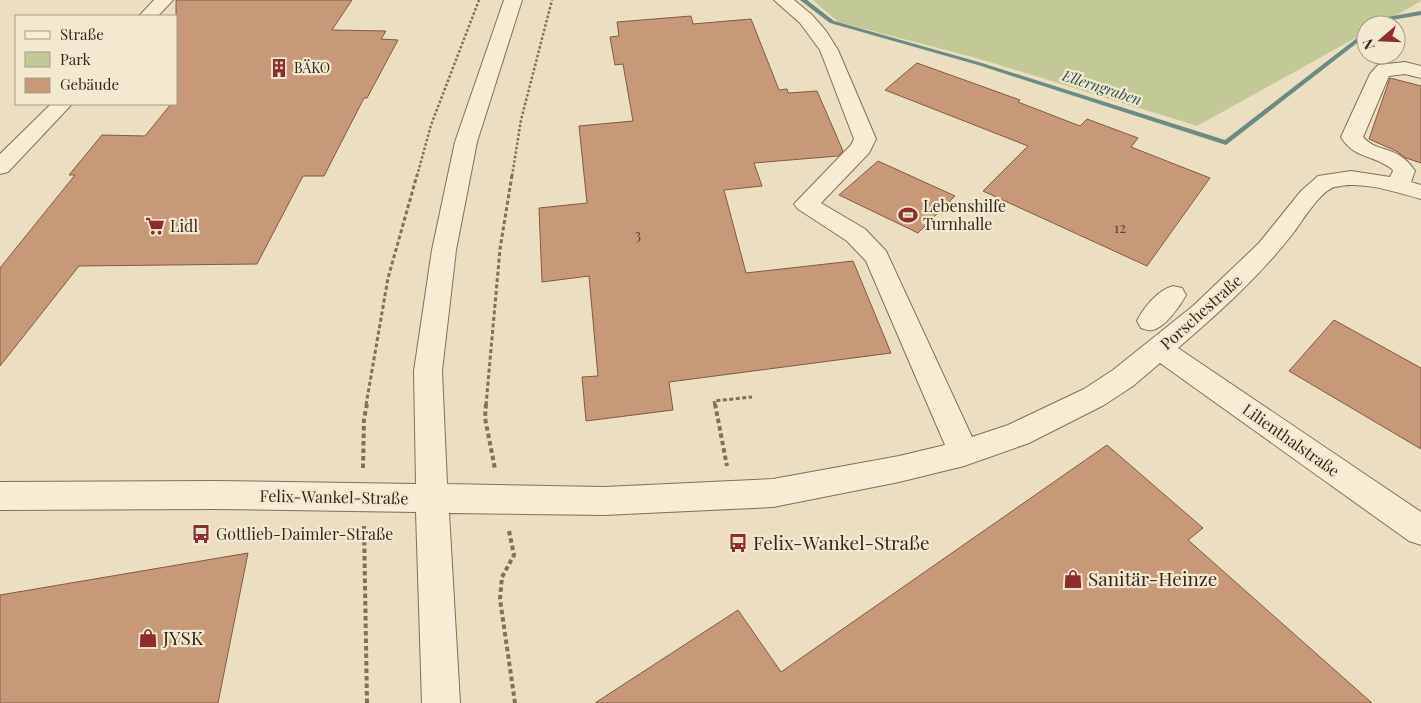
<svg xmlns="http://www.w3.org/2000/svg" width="1421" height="703" font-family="'Playfair Display',serif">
	<rect width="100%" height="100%" fill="#ebdec1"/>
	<!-- green -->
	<path fill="#c3c996" d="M813,0H1421V1L1379,25H1366V32L1197,126L980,59L838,22Z"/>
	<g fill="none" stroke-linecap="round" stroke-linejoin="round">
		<!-- stream -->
		<path fill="#6b8b83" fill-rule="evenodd" d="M800,0H807L834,21L982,63L1225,140L1366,31V36L1226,145L978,65L830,23Z
			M1421,11V15L1386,21L1381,25H1374L1382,18Z"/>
	</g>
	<!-- building -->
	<path fill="#c89979" stroke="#825a41" d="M176,0H352L332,30L386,31L381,39L398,40L367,98H364L324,176H303L257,264L79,266L0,366V268L75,175H69L102,135L145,136L171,104H176Z
		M691,16L693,24L751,19L779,90L787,89L788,93L817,91L843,151L838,156L754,163L762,186L724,190L746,273L853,261L891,353L669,382L673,410L586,421L582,377L598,376L589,276L542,282L539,208L587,203L579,126L633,121L623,64L615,65L610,37L619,36L617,22Z
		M917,63L1020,100L1018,102L1080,126L1087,119L1138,138L1131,147L1210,178L1147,266L983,191L1028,146L885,90Z
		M1390,78L1421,86V163L1406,158L1396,151L1369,139Z
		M878,161L955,196L918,233L839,195Z
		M1334,320L1421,368V449L1289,371Z
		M1107,445L1203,528L1188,540L1372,703H595L738,610L781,672Z
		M248,553L218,703H0V595Z"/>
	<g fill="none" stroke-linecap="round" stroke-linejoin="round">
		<!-- minor casing -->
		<g stroke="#84705a" stroke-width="2">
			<path id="minor" d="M154,0H173L158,16H139Z
				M504,0H522L477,142L456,250L442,371L447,484L604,487L773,479L899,456L945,445L866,261L847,241L798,209L794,204L851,145L854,139L820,50L800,23L774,0H794L812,15L826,31L838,50L876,139L869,153L821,203L865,229L886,251L972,437L1008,425L1084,389L1113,370L1193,306L1259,243L1301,191L1318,176L1351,171L1390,177L1393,171L1392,169C1374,155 1353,158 1341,137L1370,74L1378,65L1405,62L1421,66V78L1405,74L1389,76L1363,137C1378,154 1397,144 1415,171L1411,182L1421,185V199C1395,192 1362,180 1335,187C1321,190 1303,220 1294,232C1261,275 1220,312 1178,348L1421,512V545L1409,541L1160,363L1133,386L1104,405L1029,443L964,466L899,482L773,507L604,515L449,513L460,703H422L416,512L215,509L0,510V482L215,481L416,484L414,371L432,250L455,142Z
				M51,104H72L8,172L0,174V154Z
				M1173,286L1182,288L1186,295C1180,306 1165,328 1152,330C1148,331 1145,329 1141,328L1137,321C1144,307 1158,290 1173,286Z"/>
		</g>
		<!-- path-far2 -->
		<path stroke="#84705a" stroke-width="2.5" stroke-dasharray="2.5 2" stroke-linecap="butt" d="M417,176L431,125L479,0
			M512,176L521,120L552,0"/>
		<!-- path-far1 -->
		<path stroke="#84705a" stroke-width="3" stroke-dasharray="4 2.5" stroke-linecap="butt" d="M366,405L388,278L417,175
			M486,405L500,249L512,175
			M715,405L714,401L752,397"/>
		<!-- path -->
		<path stroke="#84705a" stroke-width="4" stroke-dasharray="4.5 3" stroke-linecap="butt" d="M486,404L485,418L495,469
			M715,404L727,466
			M363,468L364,419L367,404
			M364,526L367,703
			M509,531L514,555L502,577L500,599L515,703"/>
		<!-- minor -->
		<use href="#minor" fill="#f7ecd4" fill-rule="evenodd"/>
	</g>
	<!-- icons -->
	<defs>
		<g id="building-bare" transform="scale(1.5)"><path d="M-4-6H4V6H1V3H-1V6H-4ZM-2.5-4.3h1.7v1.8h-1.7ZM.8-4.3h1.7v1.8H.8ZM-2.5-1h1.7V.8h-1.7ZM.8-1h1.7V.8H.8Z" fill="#902c2e" stroke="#f3e9d0" stroke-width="2.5" paint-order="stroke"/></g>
		<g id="stadium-bare" transform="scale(1.5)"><path d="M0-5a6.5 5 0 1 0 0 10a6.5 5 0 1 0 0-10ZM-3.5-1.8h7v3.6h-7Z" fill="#902c2e" stroke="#f3e9d0" stroke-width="2.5" paint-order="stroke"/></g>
		<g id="supermarket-bare" transform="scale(1.5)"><path d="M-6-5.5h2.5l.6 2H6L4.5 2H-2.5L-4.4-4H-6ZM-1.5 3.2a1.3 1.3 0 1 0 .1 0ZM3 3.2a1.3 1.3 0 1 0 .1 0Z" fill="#902c2e" stroke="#f3e9d0" stroke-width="2.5" paint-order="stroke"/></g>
		<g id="bus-bare" transform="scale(1.5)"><path d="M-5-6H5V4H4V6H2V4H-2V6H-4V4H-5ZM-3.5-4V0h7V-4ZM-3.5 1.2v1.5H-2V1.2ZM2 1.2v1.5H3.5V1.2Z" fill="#902c2e" stroke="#f3e9d0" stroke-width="2.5" paint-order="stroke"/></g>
		<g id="shop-bare" transform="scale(1.5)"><path d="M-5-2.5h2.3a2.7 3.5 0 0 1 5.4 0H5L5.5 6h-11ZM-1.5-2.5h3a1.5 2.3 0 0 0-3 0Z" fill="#902c2e" stroke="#f3e9d0" stroke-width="2.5" paint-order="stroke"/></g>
	</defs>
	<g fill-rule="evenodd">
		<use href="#building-bare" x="279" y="68"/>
		<use href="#stadium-bare" x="908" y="215"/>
		<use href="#supermarket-bare" x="155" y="226"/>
		<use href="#bus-bare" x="201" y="534"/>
		<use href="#bus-bare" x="738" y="543"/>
		<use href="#shop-bare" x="1073" y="579"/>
		<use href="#shop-bare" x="148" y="638"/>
	</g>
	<g text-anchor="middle" stroke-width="4.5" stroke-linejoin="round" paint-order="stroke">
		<!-- far-poi labels -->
		<g font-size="14" fill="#34281d" stroke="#f3e9d0" text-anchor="start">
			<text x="294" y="73">BÄKO</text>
		</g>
		<!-- number labels -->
		<g font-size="14" fill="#594434">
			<text x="1120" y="233">12</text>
			<text x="638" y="240">3</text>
		</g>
		<!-- far-water labels -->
		<g font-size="15" font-style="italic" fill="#2d5451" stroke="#f3e9d0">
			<text transform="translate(1102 88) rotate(18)" y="5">Ellerngraben</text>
		</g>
		<!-- poi labels -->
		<g font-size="16" fill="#34281d" stroke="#f3e9d0" text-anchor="start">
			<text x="923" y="212">Lebenshilfe<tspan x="923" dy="18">Turnhalle</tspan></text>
			<text x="170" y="232">Lidl</text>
			<text x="216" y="540">Gottlieb-Daimler-Straße</text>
		</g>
		<!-- street labels -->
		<g font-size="16" fill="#34281d" stroke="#f3e9d0">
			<text transform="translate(1201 312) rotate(-42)" y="6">Porschestraße</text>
			<text transform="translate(1291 440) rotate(35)" y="6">Lilienthalstraße</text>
			<text transform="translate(334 497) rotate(1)" y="6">Felix-Wankel-Straße</text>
		</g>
		<!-- near-poi labels -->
		<g font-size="19" fill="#34281d" stroke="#f3e9d0" text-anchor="start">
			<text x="753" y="550">Felix-Wankel-Straße</text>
			<text x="1088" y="586">Sanitär-Heinze</text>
			<text x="163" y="645">JYSK</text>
		</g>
	</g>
	<!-- legend -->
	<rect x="15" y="15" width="162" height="90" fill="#f3e9d0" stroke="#a79c88"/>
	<rect x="25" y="31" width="25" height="8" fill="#f7ecd4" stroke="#a79c88"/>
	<text x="60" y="40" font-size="15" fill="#34281d">Straße</text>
	<rect x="25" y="52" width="25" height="15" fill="#c3c996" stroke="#a79c88"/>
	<text x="60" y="65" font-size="15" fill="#34281d">Park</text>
	<rect x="25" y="78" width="25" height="15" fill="#c89979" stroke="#a79c88"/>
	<text x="60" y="90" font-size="15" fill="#34281d">Gebäude</text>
	<!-- north arrow -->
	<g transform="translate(1381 40) rotate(251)"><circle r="24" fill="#f3e9d0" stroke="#a79c88"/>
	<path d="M0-4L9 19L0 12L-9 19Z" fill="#902c2e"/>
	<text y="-8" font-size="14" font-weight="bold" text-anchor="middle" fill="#34281d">N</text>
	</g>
</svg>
